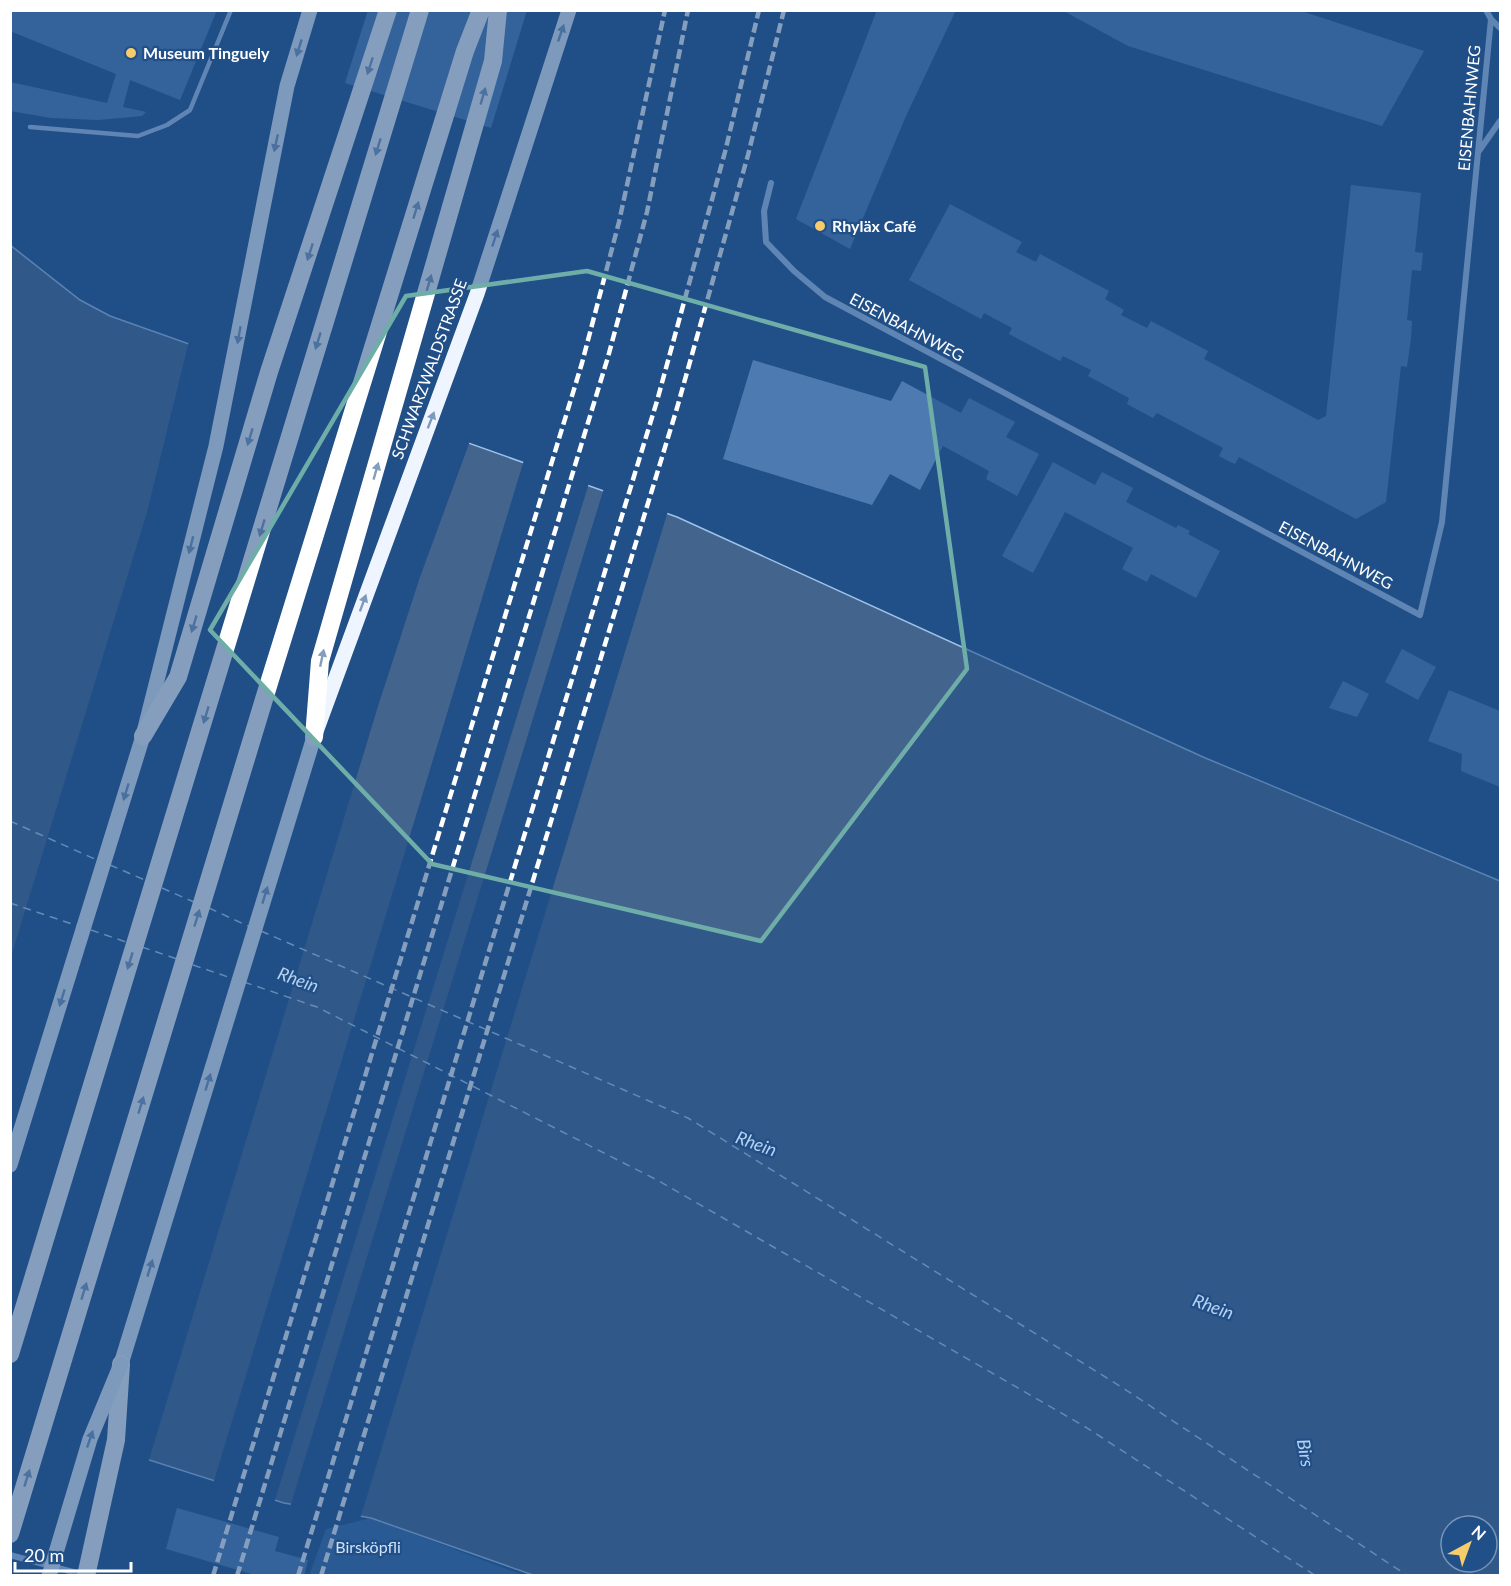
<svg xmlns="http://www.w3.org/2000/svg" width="1511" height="1586" font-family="Lato,sans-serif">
	<rect width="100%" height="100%" fill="#214f87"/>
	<!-- green -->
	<path fill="#3469a4" d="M371,1518L523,1575L309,1576L326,1529Z"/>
	<!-- water -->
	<path fill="#43658d" stroke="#9ec3eb" stroke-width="1.5" fill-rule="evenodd" d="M10,245L80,300L110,316L677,517L1203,757L1500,881V1575H533L371,1518L284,1503L11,1416ZM1451,1526H1487V1562H1451Z"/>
	<!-- pier -->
	<path fill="#214f87" d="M189,341L470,441L420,577L379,703L148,1463L10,1420V960L147,512Z
		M524,460L589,483L274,1503L213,1484Z
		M604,488L668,511L360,1519L290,1507Z"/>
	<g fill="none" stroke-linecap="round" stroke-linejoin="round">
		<!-- ferry -->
		<path stroke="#b6d2f1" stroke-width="1.5" stroke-dasharray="8 6" stroke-linecap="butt" d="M10,821L97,860
			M110,865L147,881
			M162,888L194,902
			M10,903L78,926
			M209,908L248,926
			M91,930L126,942
			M261,931L688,1118L1123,1388L1408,1576
			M142,947L177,959
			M193,965L231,978
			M244,982L317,1007L659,1181L1084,1426L1316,1576"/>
	</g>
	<!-- building -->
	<path fill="#4d7bb1" d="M10,10H217L180,100L130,80L123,107L146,112L142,116L98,120L51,118L10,111V82L107,103L116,74L10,31Z
		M368,10H527L491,128L345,83Z
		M877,10H956L906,116L850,249L796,219Z
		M1062,10H1298L1424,51L1382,126L1128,46Z
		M1351,185L1421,193L1415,252L1423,253L1421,271L1412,270L1407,320L1412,321L1411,338L1407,367L1401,366L1386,502L1356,519L1239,457L1235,464L1228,461L1219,456L1223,448L1157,413L1153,418L1127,404L1129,398L1088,376L1091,370L1063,356L1060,361L1009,334L1012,328L984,313L981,319L909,280L950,204L1022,242L1016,252L1036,262L1040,254L1109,291L1105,299L1124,310L1121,315L1147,328L1151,321L1208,351L1204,359L1318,420L1326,416Z
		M753,360L891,401L902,381L961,413L969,398L1015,422L1006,437L1039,454L1017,496L986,479L989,471L943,446L920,490L890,474L872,505L723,459Z
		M1053,462L1095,485L1102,472L1133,488L1126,502L1176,528L1178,525L1190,531L1188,534L1220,551L1196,598L1151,574L1147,582L1122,569L1133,548L1065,512L1033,573L1002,556Z
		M1402,649L1436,667L1418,700L1385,682Z
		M1343,681L1369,694L1357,717L1329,708Z
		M1449,690L1500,711V787L1461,771L1462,754L1428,741Z
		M177,1508L279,1537L275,1551L308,1560L304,1576H259L166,1549Z"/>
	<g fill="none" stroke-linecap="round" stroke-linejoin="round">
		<!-- lane -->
		<path stroke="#abc8ea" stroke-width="4.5" d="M30,127L138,136L167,125L190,110L231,10"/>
		<!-- street -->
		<path stroke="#abc8ea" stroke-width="6" d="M1491,19L1500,28
			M1479,151L1500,121
			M771,183L764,211L766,242L794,271L825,297L1420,615L1442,522L1491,19L1486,10
			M10,1555L84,1575"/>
		<!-- primary -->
		<path stroke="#eef5fe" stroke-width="15" d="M10,1165L143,736L216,446L287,86L310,10
			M121,1364L314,737L477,294L569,10"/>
		<!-- highway -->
		<path stroke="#fff" stroke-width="18" d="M143,736L178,677L269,372L388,10
			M314,737L320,661L493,61L498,10
			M10,1354L420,10
			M10,1534L269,683L465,51L481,10
			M86,1576L116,1440L121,1364"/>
		<!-- rail -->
		<path stroke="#fff" stroke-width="4.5" stroke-dasharray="10 4.5" stroke-linecap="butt" d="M213,1576L582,363L619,222L665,10
			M237,1576L608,357L647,212L688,10
			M298,1576L657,401L725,152L759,10
			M321,1576L677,408L748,155L784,10"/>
		<!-- primary-bridge -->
		<path stroke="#eef5fe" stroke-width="15" d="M49,1576L90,1439L121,1364"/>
	</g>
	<!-- one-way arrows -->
	<defs><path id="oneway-solid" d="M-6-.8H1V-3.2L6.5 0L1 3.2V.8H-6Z" transform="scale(1.5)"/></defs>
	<g fill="#7d9abd">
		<use href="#oneway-solid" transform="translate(561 33) rotate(-71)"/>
		<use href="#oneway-solid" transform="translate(299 48) rotate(107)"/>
		<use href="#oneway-solid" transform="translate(276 143) rotate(102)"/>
		<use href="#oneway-solid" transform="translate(495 238) rotate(-72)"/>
		<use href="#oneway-solid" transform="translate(239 335) rotate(100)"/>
		<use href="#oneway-solid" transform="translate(431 420) rotate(-69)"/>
		<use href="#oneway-solid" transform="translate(191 545) rotate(104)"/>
		<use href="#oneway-solid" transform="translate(363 603) rotate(-70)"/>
		<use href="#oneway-solid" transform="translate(126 792) rotate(107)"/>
		<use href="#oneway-solid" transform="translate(265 895) rotate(-73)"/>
		<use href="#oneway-solid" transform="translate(62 998) rotate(107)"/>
		<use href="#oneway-solid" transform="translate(208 1082) rotate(-73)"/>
		<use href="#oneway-solid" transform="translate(150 1268) rotate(-73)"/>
		<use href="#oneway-solid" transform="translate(90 1439) rotate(-71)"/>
	</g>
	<g fill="#859ebd">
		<use href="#oneway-solid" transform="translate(370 66) rotate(108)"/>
		<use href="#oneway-solid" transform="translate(483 96) rotate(-74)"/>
		<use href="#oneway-solid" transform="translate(378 147) rotate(107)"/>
		<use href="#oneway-solid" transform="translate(416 210) rotate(-73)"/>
		<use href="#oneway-solid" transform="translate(310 252) rotate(108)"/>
		<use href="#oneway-solid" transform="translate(429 283) rotate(-74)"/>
		<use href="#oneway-solid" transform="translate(318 341) rotate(107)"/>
		<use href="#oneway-solid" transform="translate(250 437) rotate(107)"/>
		<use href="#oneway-solid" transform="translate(376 471) rotate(-74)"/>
		<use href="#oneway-solid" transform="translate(262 528) rotate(107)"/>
		<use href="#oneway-solid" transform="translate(194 624) rotate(107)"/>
		<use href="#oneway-solid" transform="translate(322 658) rotate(-78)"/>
		<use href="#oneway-solid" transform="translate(206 715) rotate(107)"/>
		<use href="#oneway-solid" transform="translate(197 918) rotate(-73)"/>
		<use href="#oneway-solid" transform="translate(130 961) rotate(107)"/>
		<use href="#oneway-solid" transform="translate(141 1105) rotate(-73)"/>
		<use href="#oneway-solid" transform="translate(84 1291) rotate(-73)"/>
		<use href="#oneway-solid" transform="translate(27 1478) rotate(-73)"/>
	</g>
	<!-- marked area -->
	<path d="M0 0H1511V1586H0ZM587,271L925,367L967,669L761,941L432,864L210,630L406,296Z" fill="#214f87" fill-opacity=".55" fill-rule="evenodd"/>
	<path fill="none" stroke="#6fada8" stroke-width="4.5" stroke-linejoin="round" d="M587,271L925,367L967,669L761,941L432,864L210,630L406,296Z"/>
	<!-- markers -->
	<g fill="#f7cc6c" stroke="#214f87" stroke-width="2">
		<circle cx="131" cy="53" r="6"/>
		<circle cx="820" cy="226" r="6"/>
	</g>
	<g text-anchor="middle" stroke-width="4.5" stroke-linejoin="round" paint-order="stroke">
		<!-- poi labels -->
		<g font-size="16" font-weight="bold" fill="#fff" stroke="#214f87" text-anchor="start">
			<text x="143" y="59">Museum Tinguely</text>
			<text x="832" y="232">Rhyläx Café</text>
		</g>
		<!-- street labels -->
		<g font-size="16" fill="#fff" stroke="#214f87">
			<text transform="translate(1469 108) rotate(-85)" y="6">EISENBAHNWEG</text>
			<text transform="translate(907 327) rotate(28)" y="6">EISENBAHNWEG</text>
			<text transform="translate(429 369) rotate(-70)" y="6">SCHWARZWALDSTRASSE</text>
			<text transform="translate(1336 555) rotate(28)" y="6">EISENBAHNWEG</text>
		</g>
		<!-- park labels -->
		<g font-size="16" fill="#cfe2f7" stroke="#214f87">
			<text x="368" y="1553">Birsköpfli</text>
		</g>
		<!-- water labels -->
		<g font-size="18" font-style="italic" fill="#b6d2f1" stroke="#214f87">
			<text transform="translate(298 980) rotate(20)" y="6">Rhein</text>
			<text transform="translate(756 1144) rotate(20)" y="6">Rhein</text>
			<text transform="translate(1213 1307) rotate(20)" y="6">Rhein</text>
			<text transform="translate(1305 1453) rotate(80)" y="6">Birs</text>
		</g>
	</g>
	<!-- border -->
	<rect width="1511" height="1586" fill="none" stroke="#ffffff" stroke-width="24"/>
	<!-- north arrow -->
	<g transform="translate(1469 1544) rotate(41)"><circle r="28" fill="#214f87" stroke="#7a95b7" stroke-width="1.5"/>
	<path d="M0-4.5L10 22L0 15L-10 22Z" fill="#f7cc6c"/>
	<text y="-9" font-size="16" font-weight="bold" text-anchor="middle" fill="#ffffff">N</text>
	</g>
	<!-- scale -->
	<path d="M15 1562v9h116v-9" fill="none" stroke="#ffffff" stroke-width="3"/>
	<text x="24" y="1562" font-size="18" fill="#ffffff" stroke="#214f87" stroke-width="4.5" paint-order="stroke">20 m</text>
</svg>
